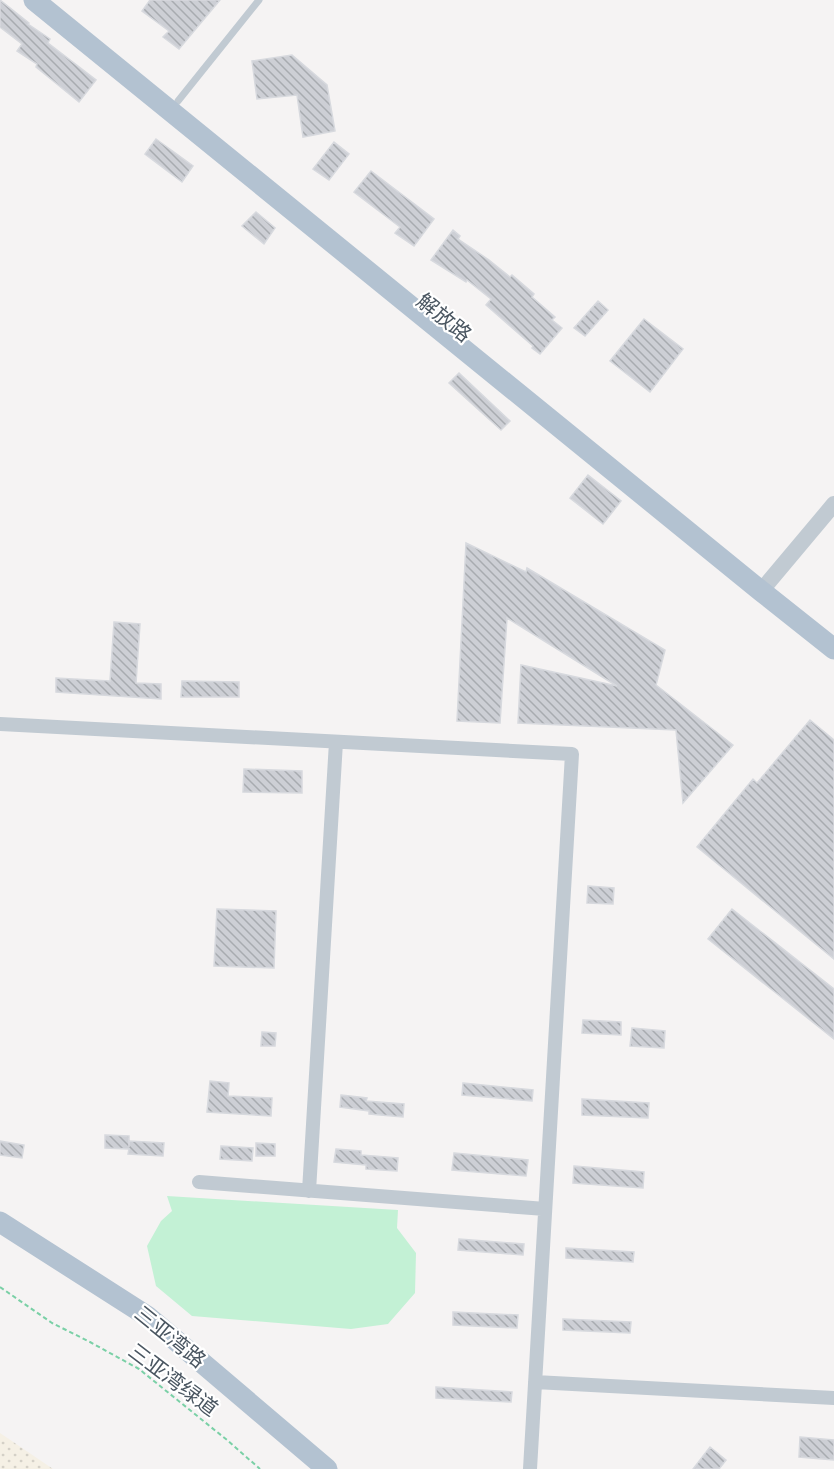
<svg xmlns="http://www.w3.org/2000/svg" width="834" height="1469" font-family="Commissioner,'Noto Sans SC',sans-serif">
	<defs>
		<pattern id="sand-dots" width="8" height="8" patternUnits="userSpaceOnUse" patternTransform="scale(1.5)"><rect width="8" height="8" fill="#f5f0e5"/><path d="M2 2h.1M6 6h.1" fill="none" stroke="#d4d0c7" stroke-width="1.8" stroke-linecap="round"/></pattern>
		<pattern id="building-back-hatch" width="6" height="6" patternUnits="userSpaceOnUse" patternTransform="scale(1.5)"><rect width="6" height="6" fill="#cdcfd5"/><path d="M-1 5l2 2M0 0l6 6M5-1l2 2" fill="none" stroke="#a8abb0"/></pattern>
	</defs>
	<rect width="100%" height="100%" fill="#f5f3f3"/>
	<!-- sand -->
	<path fill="url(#sand-dots)" d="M0,1433L53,1469H1L0,1468Z"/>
	<!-- pitch -->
	<path fill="#c3f1d5" d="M167,1196L398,1210L397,1228L416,1253L415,1293L388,1324L351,1329L192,1316L156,1286L147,1246L161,1221L172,1211Z"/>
	<!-- building -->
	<path fill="url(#building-back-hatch)" stroke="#d7d9de" stroke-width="1.5" d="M0,0L29,23L28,24L50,39L48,43L96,80L79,102L36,67L37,64L17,51L22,44L0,27Z
		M150,0H220L179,49L163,37L169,31L142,11Z
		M292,55L327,85L335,131L303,137L297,95L257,99L252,61Z
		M156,139L193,166L182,182L145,154Z
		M334,142L349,154L329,180L313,169Z
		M371,171L434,219L414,246L395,233L400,227L354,192Z
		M256,212L275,228L264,244L242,226Z
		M453,230L460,236L458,239L489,260L510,277L512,275L534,294L532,297L555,317L552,320L562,328L540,354L532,348L533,346L486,305L491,299L467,280L466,282L431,260Z
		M598,301L608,310L585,336L574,328Z
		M644,319L683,349L650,392L610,361Z
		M459,373L510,421L501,430L449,383Z
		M588,475L621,501L603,524L570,498Z
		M466,543L526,572L527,568L665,650L656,685L733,745L683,803L676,730L518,723L521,665L617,686L507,618L500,723L457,721Z
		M114,622L140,624L136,683L161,684V699L56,692V678L110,681Z
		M182,681L239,682V697H181Z
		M810,720L834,740V959L697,847L753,779L757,783Z
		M244,769L302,771V793L243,792Z
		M588,886L614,888L613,904L587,903Z
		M217,909L276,911L274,968L214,966Z
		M732,909L834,989V1039L708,939Z
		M583,1020L621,1022V1035L582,1033Z
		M632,1028L665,1031L664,1048L630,1046Z
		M262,1032L276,1033L275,1046H261Z
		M210,1081L229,1083L228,1096L272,1098L271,1116L207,1112Z
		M463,1083L533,1090L532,1101L462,1095Z
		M341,1095L367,1098L366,1101L404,1104L403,1117L369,1114V1111L340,1107Z
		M582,1099L649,1103L648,1118L582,1115Z
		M105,1135L129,1136V1147V1141L164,1143L163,1156L128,1154L129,1149L105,1148Z
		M0,1141L24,1145L22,1158L0,1155Z
		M256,1143L275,1144V1156H256Z
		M221,1146L253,1148L252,1161L220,1159Z
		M336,1149L361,1151V1155L398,1158L397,1171L366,1169V1165L334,1162Z
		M454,1153L528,1160L526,1176L452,1170Z
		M574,1166L644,1172L643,1188L573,1183Z
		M459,1239L524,1244L523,1255L458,1250Z
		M566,1248L634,1252L633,1262L566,1258Z
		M453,1312L518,1315L517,1328L453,1325Z
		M563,1319L631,1322L630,1333L563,1330Z
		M436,1387L512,1392L511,1402L436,1398Z
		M800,1437L834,1440V1460L799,1457Z
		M710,1447L726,1460L719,1469H693Z"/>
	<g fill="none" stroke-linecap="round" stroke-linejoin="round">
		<!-- path -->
		<path stroke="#7ad0a6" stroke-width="2" stroke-dasharray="4.5 3" stroke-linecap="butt" d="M0,1287L52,1323L90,1342L139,1369L227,1440L260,1469"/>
		<!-- service -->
		<path stroke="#c1cad2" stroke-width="7" d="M178,101L259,0"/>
		<!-- minor -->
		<path stroke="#c1cad2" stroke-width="14" d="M0,724L572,754L530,1469
			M199,1182L545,1209
			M309,1191L336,742
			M535,1382L834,1398"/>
		<!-- tertiary -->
		<path stroke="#c1cad2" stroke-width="16" d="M761,591L834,504"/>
		<!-- primary -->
		<path stroke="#b3c2d1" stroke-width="21" d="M34,0L761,591L834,649
			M0,1222L147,1316L327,1469"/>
	</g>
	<g text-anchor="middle" stroke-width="4.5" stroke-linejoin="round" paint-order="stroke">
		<!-- street labels -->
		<g font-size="21" fill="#4a5661" stroke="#fff">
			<text transform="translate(444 318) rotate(39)" y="7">解放路</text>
			<text transform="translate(170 1337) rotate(39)" y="7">三亚湾路</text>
			<text transform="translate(173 1380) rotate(37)" y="7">三亚湾绿道</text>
		</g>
	</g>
</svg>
